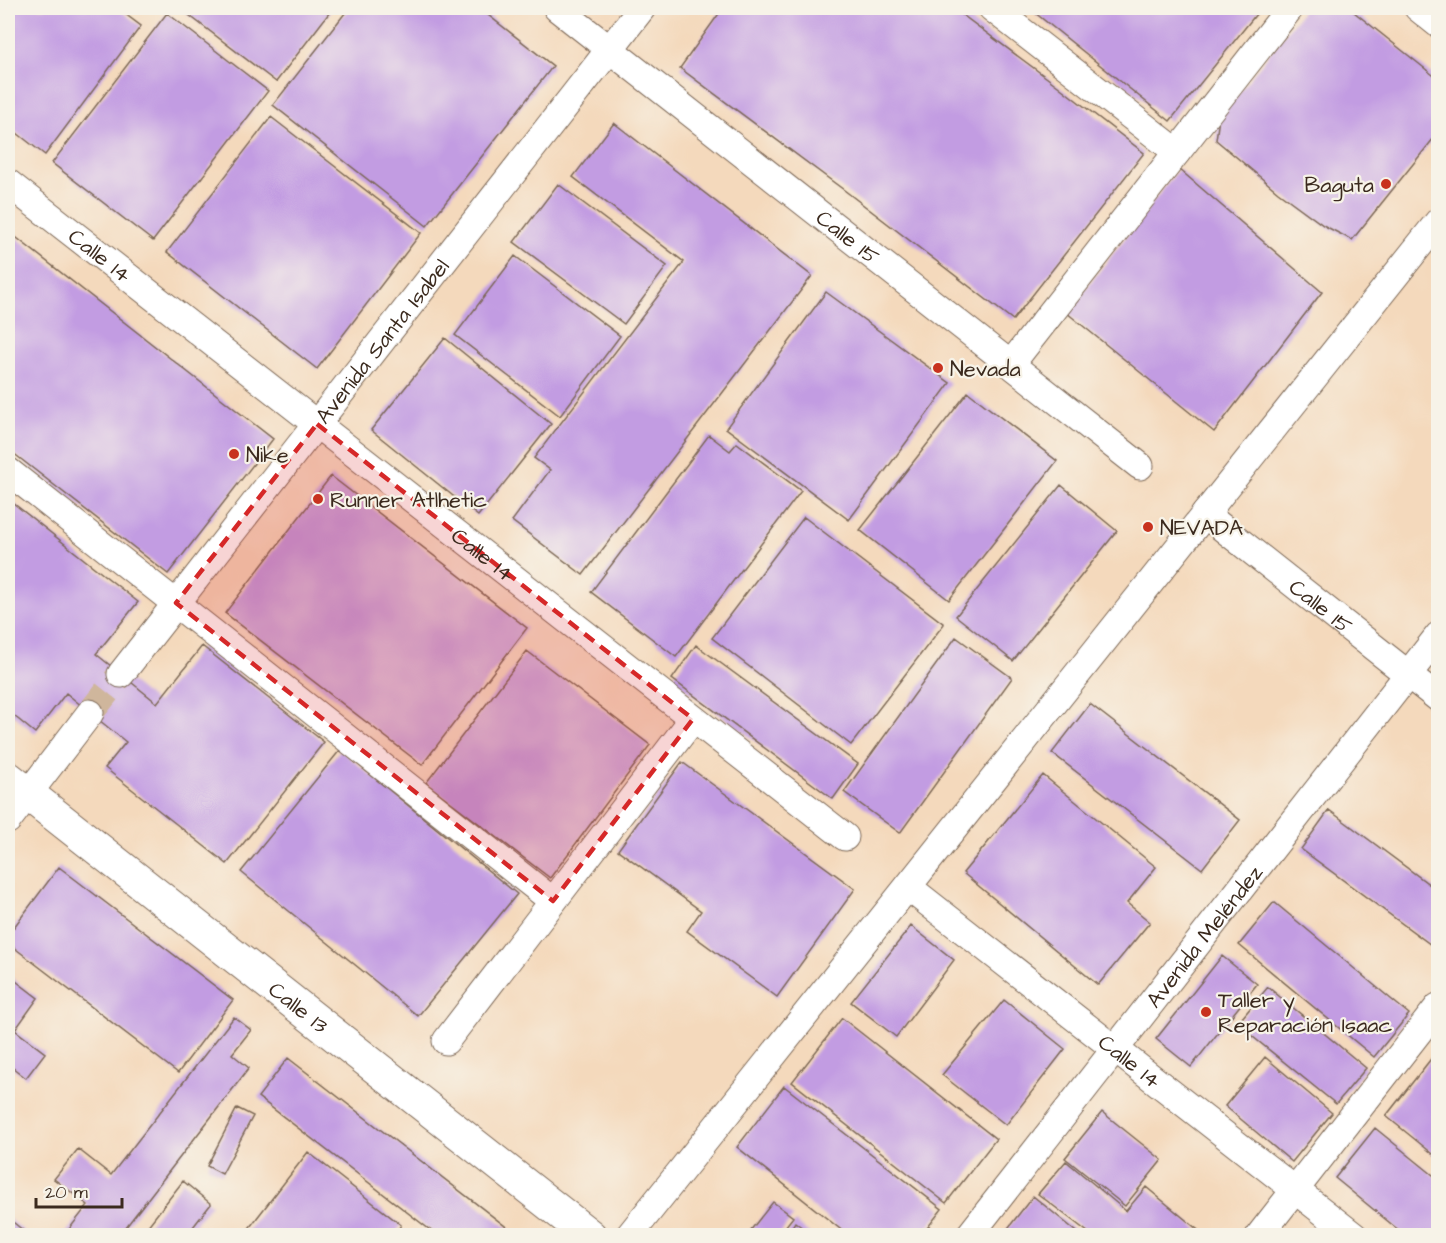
<svg xmlns="http://www.w3.org/2000/svg" width="1446" height="1243" font-family="'Architects Daughter',sans-serif">
	<rect width="100%" height="100%" fill="#f7f3e8"/>
	<filter id="ink" filterUnits="userSpaceOnUse"><feTurbulence type="fractalNoise" baseFrequency=".0167" numOctaves="2"/><feDisplacementMap in="SourceGraphic" scale="12" xChannelSelector="R" yChannelSelector="G"/><feConvolveMatrix kernelMatrix="1 2 1 2 8 2 1 2 1" color-interpolation-filters="sRGB"/></filter>
	<filter id="wash" filterUnits="userSpaceOnUse"><feTurbulence type="fractalNoise" baseFrequency=".008" numOctaves="4" result="noise"/><feDisplacementMap in="SourceGraphic" scale="24" xChannelSelector="R" yChannelSelector="G"/><feGaussianBlur stdDeviation="1.35" result="paint"/><feColorMatrix in="noise" values="0 0 0 0 0 0 0 0 0 0 0 0 0 0 0 0 0 1.4 0 .05"/><feComposite in="paint" operator="in"/></filter>
	<g filter="url(#wash)">
		<rect width="100%" height="100%" fill="#f4d9bc"/>
		<g id="blocks">
			<!-- building -->
			<path fill="#c29ce2" d="M8,8H117L141,26L45,155L8,126Z
				M182,8H333L276,82L181,9Z
				M349,8H479L553,66L427,226L273,105Z
				M723,8H953L1058,86L1144,153L1013,320L844,190L680,68Z
				M1029,8H1261L1170,121Z
				M1305,8H1349L1438,79V133L1352,240L1323,225L1278,192L1216,140L1219,118Z
				M167,13L268,91L153,241L52,163Z
				M271,117L421,233L317,369L167,252Z
				M614,123L812,276L583,575L512,521L550,470L534,458L684,262L573,177Z
				M1179,169L1322,292L1214,432L1067,313Z
				M558,184L667,266L624,324L514,242Z
				M8,231L273,439L168,574L8,449Z
				M515,256L620,336L560,416L455,335Z
				M826,292L950,383L849,520L726,428Z
				M445,338L551,424L478,516L371,430Z
				M968,392L1057,461L949,600L860,530Z
				M709,435L730,451L737,443L801,491L676,657L591,592Z
				M331,476L527,628L422,765L225,613Z
				M1061,485L1117,531L1013,661L956,616Z
				M8,499L138,602L96,654L157,703L202,646L324,742L227,864L105,768L126,742L66,693L35,733L8,711Z
				M804,517L944,624L851,745L712,638Z
				M956,637L1012,678L900,833L844,792Z
				M696,645L858,764L833,799L672,679Z
				M527,651L650,745L550,878L426,783Z
				M1090,704L1240,820L1202,869L1052,753Z
				M340,750L517,894L418,1016L241,872Z
				M682,762L855,889L777,997L687,931L701,911L618,850Z
				M1043,775L1156,867L1127,903L1150,922L1098,985L963,873Z
				M1329,810L1438,891V950L1301,849Z
				M59,867L233,1000L178,1073L8,943V935Z
				M1274,902L1409,1014L1374,1057L1239,945Z
				M911,926L954,960L896,1037L851,1002Z
				M1222,956L1257,984L1191,1067L1156,1039Z
				M8,975L38,998L15,1030L45,1053L26,1078L8,1064Z
				M1268,987L1366,1068L1336,1104L1237,1024Z
				M1004,1000L1065,1049L1006,1125L942,1075Z
				M234,1017L251,1030L232,1054L249,1068L119,1236H70L66,1233L88,1205L54,1179L78,1149L111,1175Z
				M842,1018L996,1139L946,1203L792,1082Z
				M1438,1050V1158L1386,1116Z
				M1265,1057L1332,1113L1292,1162L1225,1106Z
				M288,1058L518,1236H438L258,1097Z
				M784,1086L942,1209L921,1236H849L737,1147Z
				M237,1108L253,1116L222,1174L207,1166Z
				M1102,1112L1162,1160L1125,1206L1065,1158Z
				M1375,1128L1438,1179V1236H1406L1335,1178Z
				M308,1152L401,1225L394,1236H243Z
				M1066,1161L1126,1211L1146,1187L1198,1230L1194,1236H1093L1038,1194Z
				M183,1181L211,1204L186,1236H140Z
				M1033,1196L1082,1236H1002Z
				M773,1202L793,1217L778,1236H746Z
				M8,1218L30,1236H8Z
				M795,1222L813,1236H786Z"/>
		</g>
	</g>
	<g filter="url(#ink)">
		<use href="#blocks" fill-opacity="0" stroke="#7c6755" stroke-width="1.5"/>
		<g fill="none" stroke-linecap="round" stroke-linejoin="round">
			<!-- minor-tunnel -->
			<path stroke="#cfb69c" stroke-width="27" stroke-dasharray="27 14" stroke-linecap="butt" d="M90,713L121,674"/>
			<!-- minor casing -->
			<g stroke="#7c6755" stroke-width="29">
				<g id="minor">
					<path id="s1" d="M557,8L1140,466"/>
					<path d="M992,8L1177,152"/>
					<path d="M1418,8L1438,24"/>
					<path id="s2" d="M8,183L845,837"/>
					<path d="M1011,364L1290,8"/>
					<path d="M8,471L553,901"/>
					<path id="s3" d="M1205,514L1438,698"/>
					<path id="s4" d="M121,674L642,8"/>
					<path d="M8,820L90,713"/>
					<path id="s5" d="M908,887L1354,1236"/>
					<path d="M446,1041L693,719"/>
					<path d="M629,1236L1438,222"/>
					<path id="s6" d="M969,1236L1438,636"/>
					<path d="M1259,1236L1438,1007"/>
				</g>
			</g>
			<!-- secondary casing -->
			<g stroke="#7c6755" stroke-width="35">
				<g id="secondary">
					<path id="s7" d="M8,778L590,1236"/>
				</g>
			</g>
			<!-- minor -->
			<use href="#minor" stroke="#fff" stroke-width="27"/>
			<!-- secondary -->
			<use href="#secondary" stroke="#fff" stroke-width="33"/>
		</g>
	</g>
	<!-- marked area -->
	<path fill="#d62828" fill-opacity="0.2" stroke="#d62828" stroke-width="4.5" stroke-dasharray="12 8" stroke-linejoin="round" d="M317,424L693,719L553,901L176,603Z"/>
	<!-- markers -->
	<g fill="#c8321e" stroke="#f7f3e8" stroke-width="2">
		<circle cx="1386" cy="184" r="6"/>
		<circle cx="938" cy="368" r="6"/>
		<circle cx="234" cy="454" r="6"/>
		<circle cx="318" cy="499" r="6"/>
		<circle cx="1148" cy="527" r="6"/>
		<circle cx="1206" cy="1012" r="6"/>
	</g>
	<g text-anchor="middle" stroke-width="4.5" stroke-linejoin="round" paint-order="stroke">
		<!-- poi labels -->
		<g font-size="22" fill="#3b2a1e" stroke="#f7f3e8" text-anchor="start">
			<text x="1374" y="192" text-anchor="end">Baguta</text>
			<text x="950" y="376">Nevada</text>
			<text x="246" y="462">Nike</text>
			<text x="330" y="507">Runner Atlhetic</text>
			<text x="1160" y="535">NEVADA</text>
			<text x="1218" y="1007">Taller y<tspan x="1218" dy="25">Reparación Isaac</tspan></text>
		</g>
		<!-- street labels -->
		<g font-size="22" fill="#3b2a1e" stroke="#f7f3e8">
			<text dy="8" stroke="none"><textPath href="#s1" startOffset="370">Calle 15</textPath></text>
			<text dy="8" stroke="none"><textPath href="#s2" startOffset="117">Calle 14</textPath></text>
			<text dy="8" stroke="none"><textPath href="#s4" startOffset="423">Avenida Santa Isabel</textPath></text>
			<text dy="8" stroke="none"><textPath href="#s2" startOffset="603">Calle 14</textPath></text>
			<text dy="8" stroke="none"><textPath href="#s3" startOffset="148">Calle 15</textPath></text>
			<text dy="8" stroke="none"><textPath href="#s6" startOffset="381">Avenida Meléndez</textPath></text>
			<text dy="8" stroke="none"><textPath href="#s7" startOffset="370">Calle 13</textPath></text>
			<text dy="8" stroke="none"><textPath href="#s5" startOffset="282">Calle 14</textPath></text>
		</g>
	</g>
	<!-- margin -->
	<rect width="1446" height="1243" fill="none" stroke="#f7f3e8" stroke-width="30"/>
	<!-- scale -->
	<path d="M36 1198v9h86v-9" fill="none" stroke="#3b2a1e" stroke-width="3"/>
	<text x="45" y="1198" font-size="18" fill="#3b2a1e" stroke="#f7f3e8" stroke-width="4.5" paint-order="stroke">20 m</text>
</svg>
